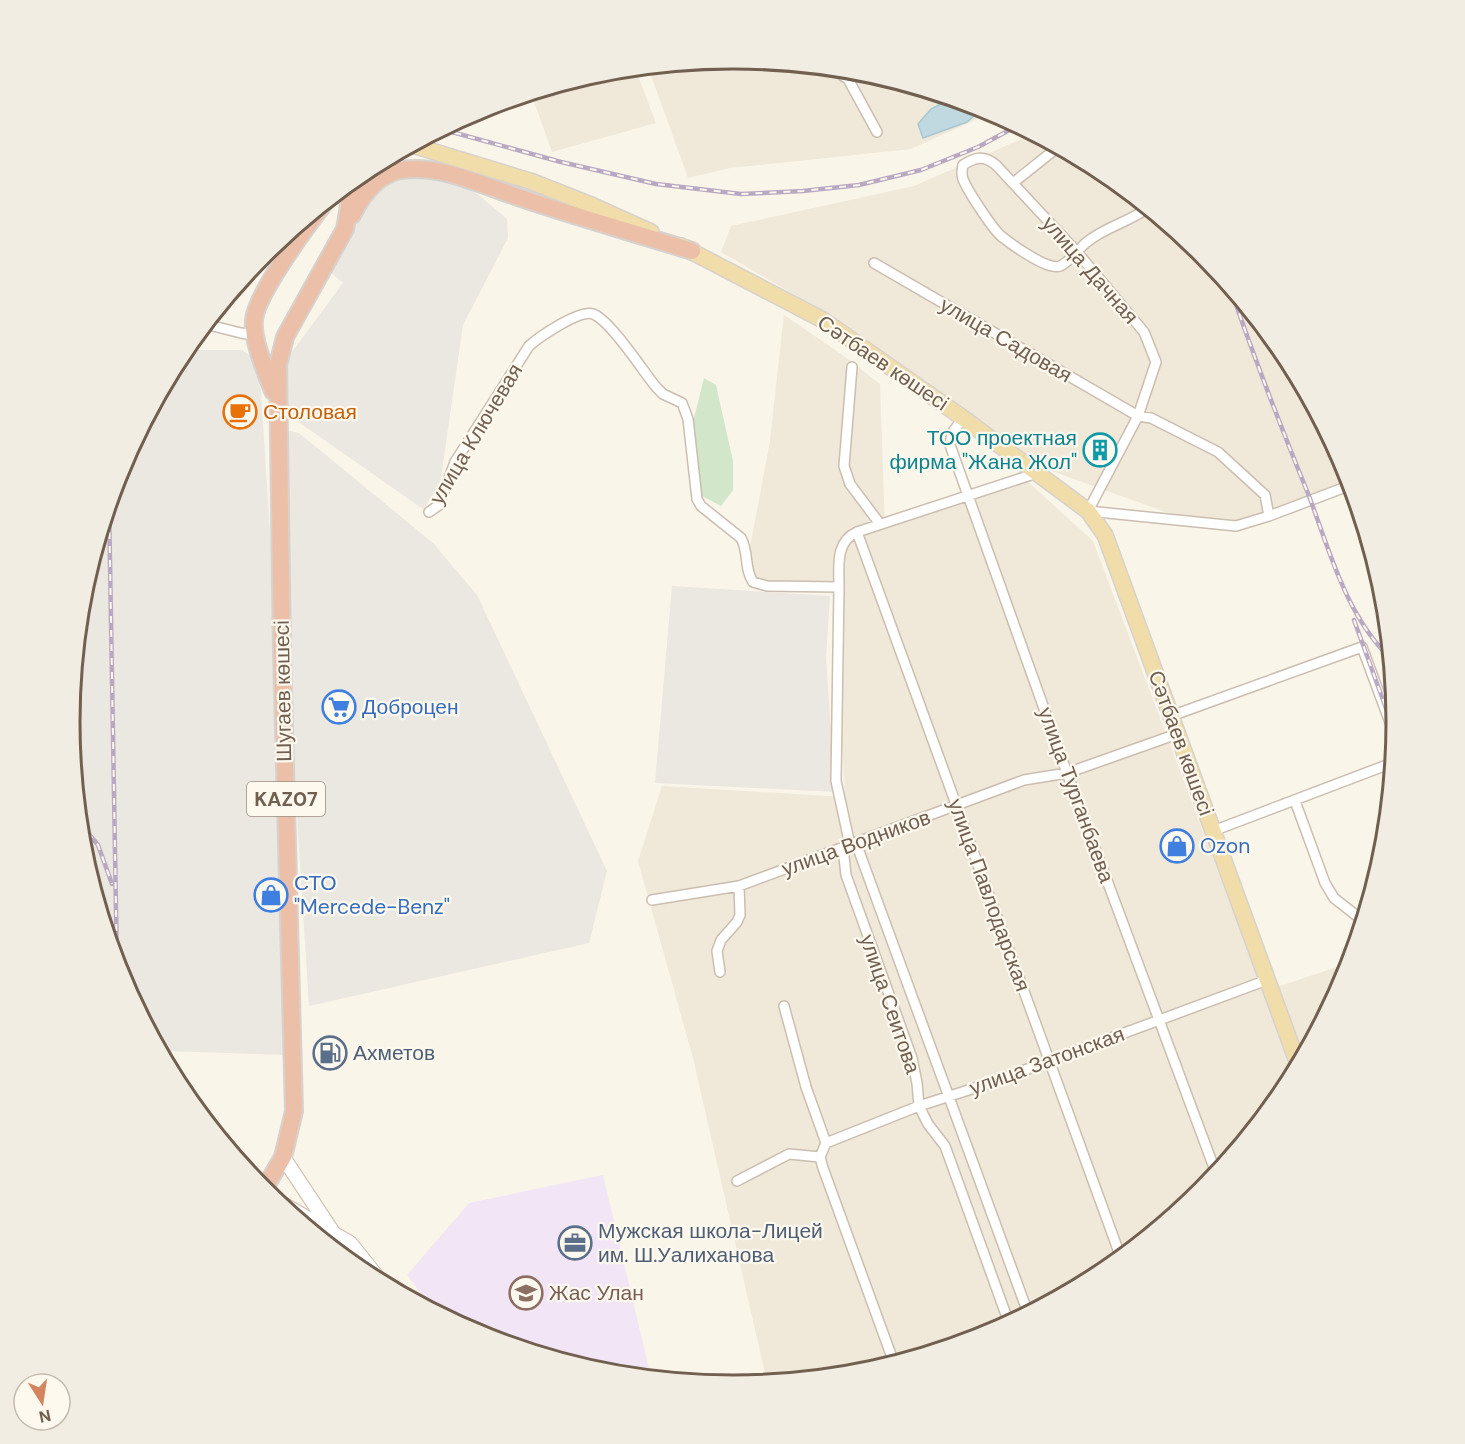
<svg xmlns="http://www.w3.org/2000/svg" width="1465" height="1444" font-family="'DM Sans',sans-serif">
	<rect width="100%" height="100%" fill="#faf5e9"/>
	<!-- residential -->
	<path fill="#f0e8d8" d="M733,59L862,71L993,112L911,149L730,168L688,178L648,67Z
		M635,68L656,123L552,152L531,93L603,71Z
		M1033,134L1101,171L1202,253L1284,354L1346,468L1351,485L1240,525L1174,515L1046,469L814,306L721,252L731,226L914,186Z
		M784,315L841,354L880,384L885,529L1027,481L1093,541L1249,953L1295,1070L1284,1091L1201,1191L1101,1274L986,1335L862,1373L767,1382L693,1058L638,861L662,786L845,797L838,666L844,593L744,579L770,441Z
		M1349,963L1345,976L1302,1057L1274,988Z"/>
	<!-- industrial -->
	<path fill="#ebe7e1" d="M403,177L441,178L475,192L507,219L508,238L463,325L440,484L423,509L283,411L286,360L343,283L329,271L374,192Z
		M183,350H242L259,362L284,746L286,1055L169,1051L161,1053L119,976L82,851L69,722L82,592L120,468Z
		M286,430L299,433L433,543L477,595L607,871L589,943L309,1006L295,783L285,517Z
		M672,586L830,596L826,658L835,792L655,783Z"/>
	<!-- education -->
	<path fill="#f2e5f6" d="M603,1175L651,1377L620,1374L619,1372L603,1373L478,1335L434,1311L407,1275L469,1203Z
		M322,1239L353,1259L366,1275L364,1273Z"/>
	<!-- green -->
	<path fill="#d2e6c9" d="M704,378L716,385L733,461V490L721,506L698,494L691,430Z"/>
	<!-- water -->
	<path fill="#c0d9e1" stroke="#a7c7d2" stroke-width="1.5" d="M951,98L983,108L967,122L923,138L918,124L931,109Z"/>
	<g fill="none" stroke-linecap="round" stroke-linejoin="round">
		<!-- street casing -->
		<g stroke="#cbbeb0" stroke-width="12">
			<path id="street" d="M839,69L843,76L848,79L877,132
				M1013,183L1058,147
				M1148,208C1129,222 1105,227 1087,242C1079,248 1070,262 1060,266C1048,271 1011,244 1001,236C992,228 967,190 963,179C961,174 962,170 963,165C975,157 984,155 996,165L1077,252L1144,332L1156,362L1138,416L1088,511L1236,526L1269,516L1351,485
				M874,263L1138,416L1151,418L1218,452L1265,495L1269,516
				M205,324L241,333L254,335
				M852,367L844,466L850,484L880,524
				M963,418L952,433L950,445L1067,773L1216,1173
				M429,512L439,505L455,462L529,346C539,337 580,309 593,314C610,320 643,371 656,387L663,394L682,403L688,419L697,499L701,506L741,538C749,552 744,569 753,582L767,586L839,587
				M857,532L1121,1258
				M1171,716L1362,647L1395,736
				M1295,801L1325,883L1334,898L1362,920
				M1213,831L1392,763
				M856,843L1028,1313
				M850,845L836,781L839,587C839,566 835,542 857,532L1037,473
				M843,848L846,875L912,1058L917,1083L919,1106L928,1124L945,1146L1009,1323
				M652,900L739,886L1024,780L1067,773L1177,734
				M720,972L717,951L721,940L737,922L740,915L739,886
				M784,1006L806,1087L826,1143L820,1157L823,1168L894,1363
				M826,1143L919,1106L987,1084L1267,980
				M737,1181L789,1154L820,1157"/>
		</g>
		<!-- secondary casing -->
		<g stroke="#cdbfae" stroke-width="16">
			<path id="secondary" d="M283,1157L332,1231
				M269,1196L350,1243L383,1284"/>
		</g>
		<!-- primary casing -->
		<g stroke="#d7d2ce" stroke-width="18">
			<path id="primary" d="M412,145L530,181L591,205L651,232
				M681,246L823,320L963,418L1088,511L1105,535L1298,1064"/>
		</g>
		<!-- highway casing -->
		<g stroke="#d7d2ce" stroke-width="20">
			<path id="highway" d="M352,215C362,195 378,174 401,170C441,164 484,186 521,198C577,217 635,233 692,251
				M273,391C266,372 252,340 254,320C256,294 309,223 326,201
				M263,1191L283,1157L294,1111L282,653L278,365L285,337L345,229L354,178"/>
		</g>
		<!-- street -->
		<use href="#street" stroke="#fff" stroke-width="9"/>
		<!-- secondary -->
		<use href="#secondary" stroke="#fff" stroke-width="14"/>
		<!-- primary -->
		<use href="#primary" stroke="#f0ddaa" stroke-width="15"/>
		<!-- highway -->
		<use href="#highway" stroke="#ecc0a8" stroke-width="16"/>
		<!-- rail casing -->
		<g stroke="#b9a8c2" stroke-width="4.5">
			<path id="rail" d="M441,129L561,162L656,184L741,194L803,191L859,185L921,170L978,147L1017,126
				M1230,287C1254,358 1281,427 1309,496C1330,552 1346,615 1390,658
				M109,504L117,967
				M1354,620L1395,733
				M79,822L98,845L112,884"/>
		</g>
		<!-- rail -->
		<use href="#rail" stroke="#fdf9ef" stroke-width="2" stroke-dasharray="7" stroke-linecap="butt"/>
	</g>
	<!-- icons -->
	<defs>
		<g id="cafe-ring" transform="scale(1.725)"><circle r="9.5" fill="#fdf9ef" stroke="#e8710a" stroke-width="1.5"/><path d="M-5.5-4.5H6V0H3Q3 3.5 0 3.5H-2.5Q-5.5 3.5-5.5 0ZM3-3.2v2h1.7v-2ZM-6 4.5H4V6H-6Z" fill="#e8710a"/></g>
		<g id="building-ring" transform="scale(1.725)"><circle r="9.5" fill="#fdf9ef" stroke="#0f9aa8" stroke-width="1.5"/><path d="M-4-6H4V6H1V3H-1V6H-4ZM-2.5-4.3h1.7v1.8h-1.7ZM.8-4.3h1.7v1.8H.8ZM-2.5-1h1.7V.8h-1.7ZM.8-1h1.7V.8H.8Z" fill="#0f9aa8"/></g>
		<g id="supermarket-ring" transform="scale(1.725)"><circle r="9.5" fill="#fdf9ef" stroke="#3f7fe0" stroke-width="1.5"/><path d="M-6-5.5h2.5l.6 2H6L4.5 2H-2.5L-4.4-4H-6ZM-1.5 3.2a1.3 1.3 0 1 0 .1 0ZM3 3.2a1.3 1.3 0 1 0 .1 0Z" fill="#3f7fe0"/></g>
		<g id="shop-ring" transform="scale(1.725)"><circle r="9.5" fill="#fdf9ef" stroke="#3f7fe0" stroke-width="1.5"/><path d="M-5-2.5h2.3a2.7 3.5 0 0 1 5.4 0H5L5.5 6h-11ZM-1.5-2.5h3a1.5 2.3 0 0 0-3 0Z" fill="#3f7fe0"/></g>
		<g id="fuel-ring" transform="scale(1.725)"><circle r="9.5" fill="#fdf9ef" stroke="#5c6f8a" stroke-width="1.5"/><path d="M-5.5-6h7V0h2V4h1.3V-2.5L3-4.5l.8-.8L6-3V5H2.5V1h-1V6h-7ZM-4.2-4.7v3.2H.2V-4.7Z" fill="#5c6f8a"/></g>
		<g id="office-ring" transform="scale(1.725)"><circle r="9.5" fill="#fdf9ef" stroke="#5c6f8a" stroke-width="1.5"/><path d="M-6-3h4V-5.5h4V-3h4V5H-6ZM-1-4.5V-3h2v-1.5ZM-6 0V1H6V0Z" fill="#5c6f8a"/></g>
		<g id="school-ring" transform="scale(1.725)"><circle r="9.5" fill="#fdf9ef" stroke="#8d6e63" stroke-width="1.5"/><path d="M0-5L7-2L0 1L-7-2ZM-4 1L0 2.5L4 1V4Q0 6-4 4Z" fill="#8d6e63"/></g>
	</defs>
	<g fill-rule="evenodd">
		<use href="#cafe-ring" x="240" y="412"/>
		<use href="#building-ring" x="1100" y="450"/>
		<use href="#supermarket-ring" x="339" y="707"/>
		<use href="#shop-ring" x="1177" y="846"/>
		<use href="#shop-ring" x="271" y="895"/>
		<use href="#fuel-ring" x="330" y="1053"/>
		<use href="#office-ring" x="575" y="1243"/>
		<use href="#school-ring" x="526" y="1293"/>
	</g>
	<g text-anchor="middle" stroke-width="4.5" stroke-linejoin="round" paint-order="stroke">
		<!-- shield labels -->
		<rect fill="#fdf9ef" stroke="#9b8d80" stroke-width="1.5" x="247" y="782" width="78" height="34" rx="4.5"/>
		<g font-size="20" font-weight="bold" fill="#715f50">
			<text x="286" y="806">KAZ07</text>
		</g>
		<!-- street labels -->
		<g font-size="21" fill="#715f50" stroke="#fdf9ef">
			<text transform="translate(1090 270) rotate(49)" y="7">улица Дачная</text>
			<text transform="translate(1006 340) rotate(30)" y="7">улица Садовая</text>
			<text transform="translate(883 363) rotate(34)" y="7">Сәтбаев көшесі</text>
			<text transform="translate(476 434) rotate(-59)" y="7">улица Ключевая</text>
			<text transform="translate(283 691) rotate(-91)" y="7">Шугаев көшесі</text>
			<text transform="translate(1181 743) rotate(70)" y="7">Сәтбаев көшесі</text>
			<text transform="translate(1076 795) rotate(70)" y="7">улица Турганбаева</text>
			<text transform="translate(856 843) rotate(-20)" y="7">улица Водников</text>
			<text transform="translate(989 895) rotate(70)" y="7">улица Павлодарская</text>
			<text transform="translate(890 1004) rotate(71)" y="7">улица Сеитова</text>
			<text transform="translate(1047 1061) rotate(-20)" y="7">улица Затонская</text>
		</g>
		<!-- food labels -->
		<g font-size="21" fill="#c56008" stroke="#fdf9ef" text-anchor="start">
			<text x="263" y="419">Столовая</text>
		</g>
		<!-- culture labels -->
		<g font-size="21" fill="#0d838f" stroke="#fdf9ef" text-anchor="end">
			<text x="1077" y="445">ТОО проектная<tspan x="1077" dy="24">фирма "Жана Жол"</tspan></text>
		</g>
		<!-- shop labels -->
		<g font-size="21" fill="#366cbe" stroke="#fdf9ef" text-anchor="start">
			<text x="362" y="714">Доброцен</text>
			<text x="1200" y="853">Ozon</text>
			<text x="294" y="890">СТО<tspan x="294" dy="24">"Mercede-Benz"</tspan></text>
		</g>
		<!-- service labels -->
		<g font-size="21" fill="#4e5e75" stroke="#fdf9ef" text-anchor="start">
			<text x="353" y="1060">Ахметов</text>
			<text x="598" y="1238">Мужская школа-Лицей<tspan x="598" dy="24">им. Ш.Уалиханова</tspan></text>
		</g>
		<!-- education labels -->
		<g font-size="21" fill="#785e54" stroke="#fdf9ef" text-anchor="start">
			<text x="549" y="1300">Жас Улан</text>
		</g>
	</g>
	<!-- crop -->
	<path d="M0 0H1465V1444H0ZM80 722a653 653 0 1 1 1306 0a653 653 0 1 1-1306 0Z" fill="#f2ede2" fill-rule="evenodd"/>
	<path fill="none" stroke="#715f50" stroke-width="3" d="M80 722a653 653 0 1 1 1306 0a653 653 0 1 1-1306 0Z"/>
	<!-- north arrow -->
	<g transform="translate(42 1402) rotate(168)"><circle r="28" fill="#fdf9ef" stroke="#c5bbaf" stroke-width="1.5"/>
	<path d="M0-4.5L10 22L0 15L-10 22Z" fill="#d4845e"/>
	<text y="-9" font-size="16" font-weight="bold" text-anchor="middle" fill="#715f50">N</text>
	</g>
</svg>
